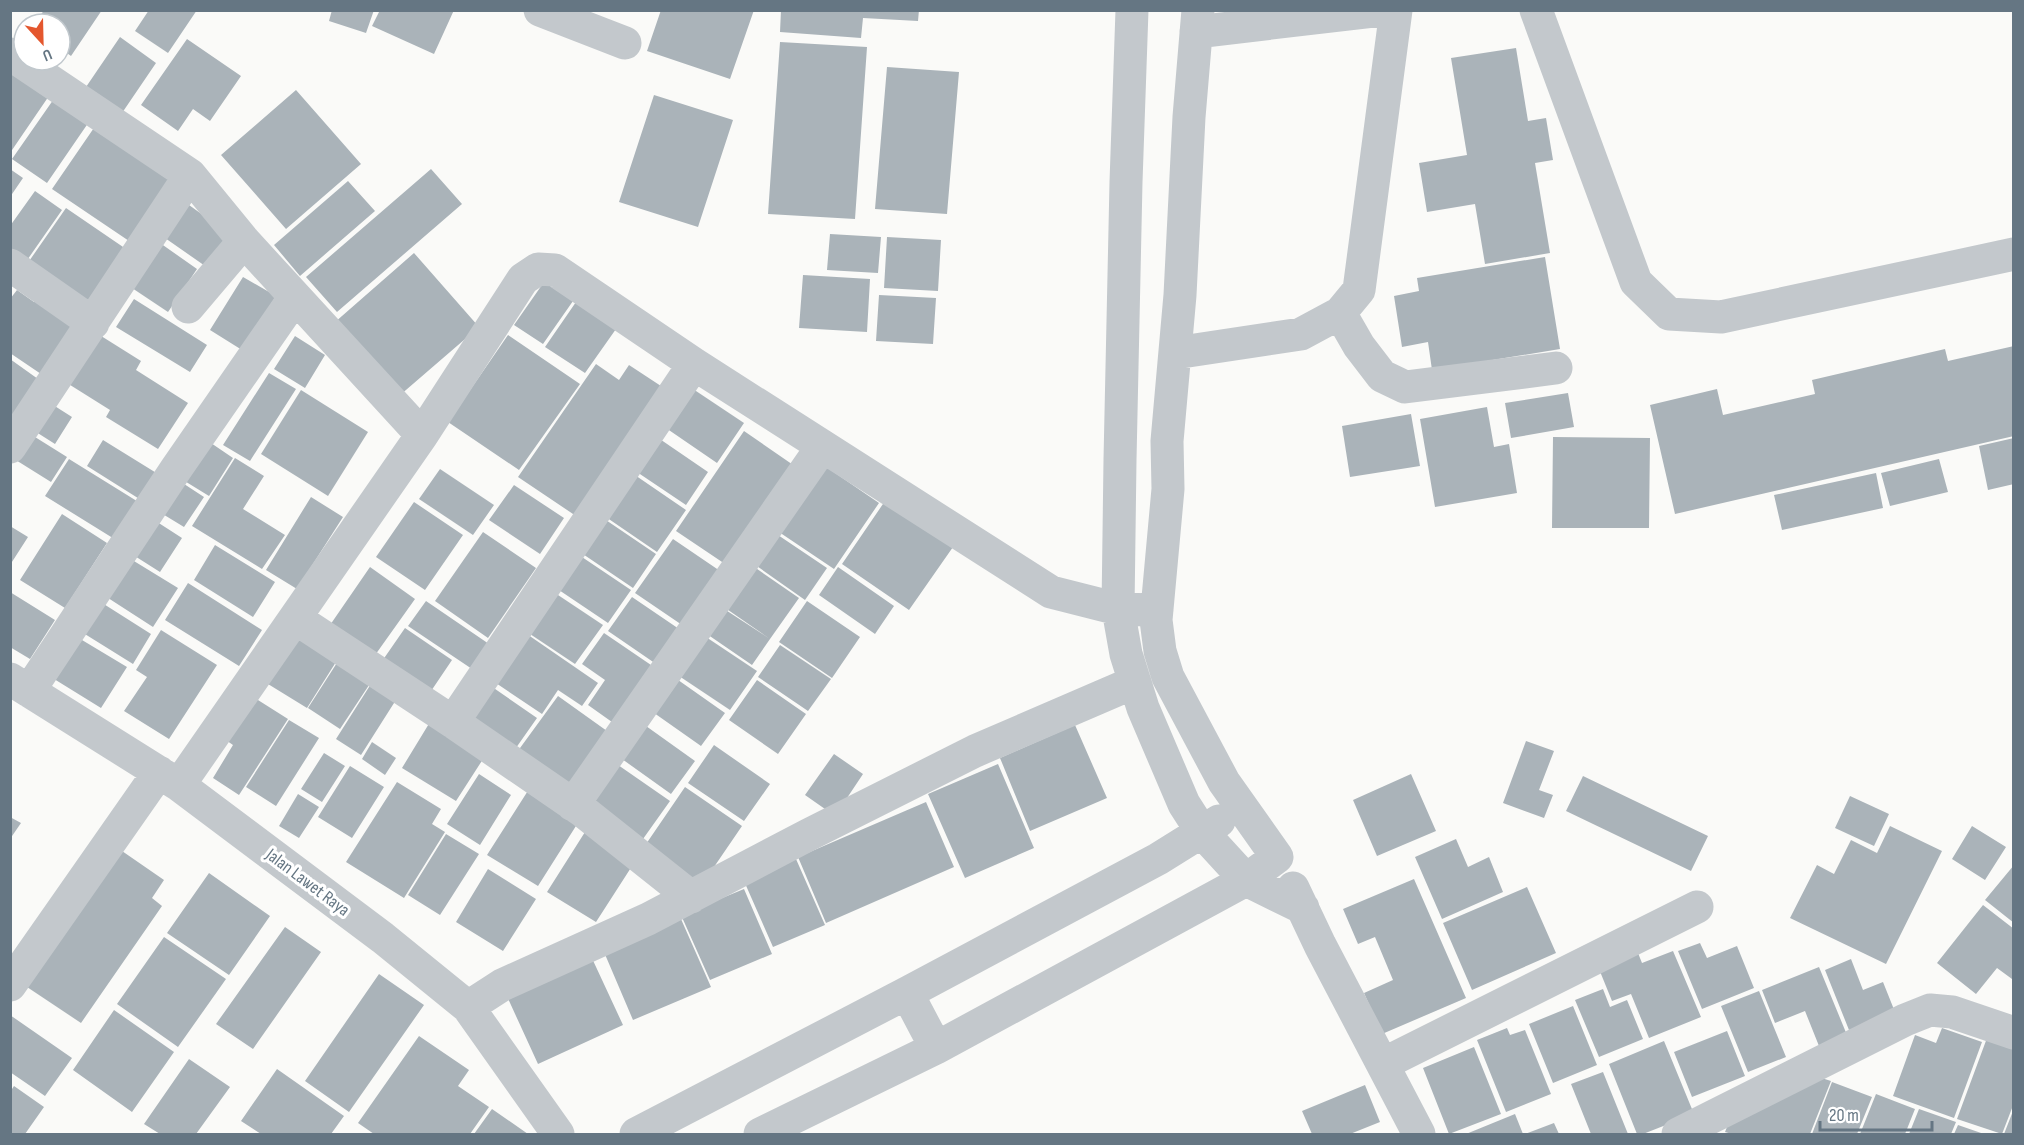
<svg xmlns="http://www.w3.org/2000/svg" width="2024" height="1145" font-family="'Sofia Sans Condensed',sans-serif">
	<rect width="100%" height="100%" fill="#fafaf8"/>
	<!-- building -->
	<path fill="#aab3b9" d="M44,10H102L71,56L60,48V24H35Z
		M149,10H197L168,53L135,31Z
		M332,10H374L366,33L329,21Z
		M380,10H454L434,54L372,26Z
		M661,10H754L730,79L647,51Z
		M781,10H919L918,21L863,18L861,38L780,32Z
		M120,37L156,63L122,113L86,87Z
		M187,39L241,76L210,121L193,109L178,131L141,105Z
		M780,42L867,47L855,219L768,214Z
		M1516,48L1528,121L1546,118L1553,160L1535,163L1550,253L1485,264L1475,204L1427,212L1419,163L1467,155L1451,58Z
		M16,66L53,90L10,153V74Z
		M887,67L959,72L947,214L875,209Z
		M296,90L361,164L286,229L221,155Z
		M58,93L93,116L47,183L12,159Z
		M654,95L733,120L698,227L619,202Z
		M98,122L178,176L132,243L52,189Z
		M10,169L23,178L10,197Z
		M431,169L462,204L337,312L306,277Z
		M348,181L375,211L300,276L274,245Z
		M35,191L62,210L23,266L10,257V226Z
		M189,205L232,236L208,268L165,238Z
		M66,208L126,249L85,308L25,267Z
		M830,234L881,237L878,273L827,270Z
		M887,237L941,240L938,291L884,288Z
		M160,243L197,269L168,312L129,286Z
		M414,253L479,327L399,396L334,323Z
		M1545,257L1560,349L1432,370L1428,342L1402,347L1394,296L1419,291L1417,278Z
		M803,275L870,279L867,332L799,328Z
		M243,277L276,296L242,350L210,330Z
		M544,282L573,301L543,344L514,325Z
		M17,290L34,302L40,292L79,318L41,374L10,353V299Z
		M879,295L936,298L933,344L876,341Z
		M134,299L207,345L190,372L116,327Z
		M576,302L616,329L585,373L545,347Z
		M90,329L141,361L136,370L188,403L158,449L106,417L110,410L59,378Z
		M508,335L580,384L519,470L448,422Z
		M295,336L325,355L305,388L274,369Z
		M2014,346V436L1675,514L1650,405L1717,389L1723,415L1815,394L1812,380L1945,349L1948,361Z
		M10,359L38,379L10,419Z
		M596,364L619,380L629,365L664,388L576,516L518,477Z
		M269,373L296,389L250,461L223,445Z
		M690,387L744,423L717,463L663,426Z
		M301,390L368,432L328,496L261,454Z
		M1568,393L1574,427L1511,438L1505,403Z
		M50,403L72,417L55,444L33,430Z
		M1487,407L1494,447L1509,444L1517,493L1435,507L1420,419Z
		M1411,414L1420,466L1350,477L1342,426Z
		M744,431L799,469L731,568L676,531Z
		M27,432L67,457L51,482L11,457Z
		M651,433L708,472L686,505L628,466Z
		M1553,437L1650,438L1649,528H1552Z
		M2014,438V484L1988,490L1979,446Z
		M103,440L158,474L141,500L87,466Z
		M208,441L233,458L209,496L183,480Z
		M235,458L264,476L243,509L285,535L262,569L192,526Z
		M69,459L140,503L116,540L45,496Z
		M1939,459L1948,492L1890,506L1881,473Z
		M822,464L879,503L834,569L776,530Z
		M440,469L494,505L473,535L419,499Z
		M629,471L686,510L657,552L600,513Z
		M1876,473L1883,508L1782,530L1774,495Z
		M181,482L204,497L184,527L161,513Z
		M514,485L564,518L540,554L489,520Z
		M311,497L343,517L297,589L266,570Z
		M885,501L953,547L909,610L842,564Z
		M414,502L463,535L425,590L376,557Z
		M62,514L107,543L65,608L20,580Z
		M597,514L656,554L633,588L574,548Z
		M151,518L182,538L160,572L130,553Z
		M10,526L28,537L10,565Z
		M483,532L536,568L488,638L435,601Z
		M775,533L827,568L805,600L754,564Z
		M673,539L723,573L685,627L635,593Z
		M215,545L275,582L253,617L194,580Z
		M576,553L631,590L608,623L553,586Z
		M129,558L178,588L153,627L105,596Z
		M747,562L799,598L770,639L718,603Z
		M370,567L415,599L373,658L328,628Z
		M838,567L894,606L875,634L819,595Z
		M188,583L262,630L239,666L165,620Z
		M549,589L603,625L575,664L521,628Z
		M10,592L55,620L30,659L10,647Z
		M632,597L682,631L659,666L608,631Z
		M99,601L151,634L133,664L80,631Z
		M426,601L489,644L472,669L408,626Z
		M807,601L860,637L832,678L779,642Z
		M718,605L770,639L752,665L701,630Z
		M405,628L452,660L425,700L378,667Z
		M161,630L217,665L169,739L124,711L147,677L136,670Z
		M302,630L341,654L307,708L268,684Z
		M521,630L598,683L582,706L558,690L542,714L487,677Z
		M604,633L651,665L619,727L588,705L605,680L582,664Z
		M700,633L757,671L730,710L673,672Z
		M72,634L127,667L101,708L46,674Z
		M780,645L831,679L808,711L758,677Z
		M342,655L375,676L340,729L308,708Z
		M671,675L725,713L701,746L647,708Z
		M376,676L401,692L361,755L336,739Z
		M757,680L806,714L778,754L729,720Z
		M485,682L537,718L511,755L459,720Z
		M247,693L288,719L239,795L213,778L233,745L220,736Z
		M558,696L614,736L568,799L512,759Z
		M289,720L319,738L276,806L246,787Z
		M639,721L695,761L671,794L615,754Z
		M430,722L485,756L456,801L402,768Z
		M1075,725L1107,798L1030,831L1000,758Z
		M1526,741L1554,751L1539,790L1553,795L1544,818L1503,803Z
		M372,742L396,758L385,775L362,759Z
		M714,745L770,784L744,821L688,783Z
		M324,753L345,766L322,802L301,789Z
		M834,754L863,774L835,816L805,795Z
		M608,758L670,801L638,846L576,804Z
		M998,764L1034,848L965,878L928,794Z
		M350,766L384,787L352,838L318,817Z
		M479,774L511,795L480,845L447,824Z
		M1411,774L1436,831L1377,856L1353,800Z
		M1583,776L1708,836L1691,871L1566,811Z
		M397,782L441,809L432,824L445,832L404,898L346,862Z
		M531,786L581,818L538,886L487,855Z
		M685,787L742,826L701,886L644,847Z
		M298,794L319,807L299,838L279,826Z
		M1850,796L1889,814L1874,846L1835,828Z
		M926,802L954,867L826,923L798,857Z
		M10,817L21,823L10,839Z
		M1890,826L1942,851L1886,964L1790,918L1817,865L1834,874L1851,840L1877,853Z
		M1972,826L2006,847L1985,880L1952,859Z
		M585,832L634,863L596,922L547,892Z
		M446,834L479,854L440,915L408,895Z
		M1456,839L1468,867L1489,857L1503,892L1442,919L1415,857Z
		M122,851L164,880L152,898L162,906L81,1023L18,981Z
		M796,859L825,925L773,947L744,881Z
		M2014,865V923L1985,900Z
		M488,869L536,899L503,951L456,922Z
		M209,873L270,916L229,975L167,933Z
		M1414,879L1466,998L1382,1034L1364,993L1393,980L1375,937L1358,944L1343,909Z
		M1527,887L1556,953L1472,990L1443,923Z
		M744,889L772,954L710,980L681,915Z
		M1983,905L2014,929V977L2012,979L1997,968L1976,994L1937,963Z
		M681,919L711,987L633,1020L604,952Z
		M285,927L321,952L253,1049L216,1024Z
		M164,937L226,979L178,1047L117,1004Z
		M1700,943L1707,958L1737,946L1754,988L1702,1009L1678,951Z
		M1673,951L1701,1017L1649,1038L1631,994L1612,1001L1599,969L1638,953L1642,963Z
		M590,954L623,1025L538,1064L505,992Z
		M1851,959L1863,990L1883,982L1895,1012L1849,1030L1825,970Z
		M1819,967L1847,1035L1819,1046L1805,1011L1775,1023L1762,990Z
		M379,974L424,1005L349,1112L305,1081Z
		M1603,989L1610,1007L1627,1000L1643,1039L1599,1057L1575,1000Z
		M1759,991L1786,1057L1748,1072L1721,1006Z
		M1573,1006L1597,1065L1553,1083L1529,1024Z
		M114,1010L174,1052L132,1112L73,1070Z
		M10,1015L72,1058L45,1096L10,1072Z
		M1507,1028L1510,1035L1525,1030L1551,1094L1506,1112L1477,1040Z
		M1942,1028L1982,1042L1954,1118L1893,1096L1915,1035L1936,1043Z
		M1727,1031L1745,1076L1692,1097L1674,1052Z
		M419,1036L469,1070L458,1086L489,1107L470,1134H374L358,1123Z
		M1987,1038L2014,1048V1103L2002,1134L1957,1119Z
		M1664,1041L1694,1114L1643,1134H1637L1609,1064Z
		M1474,1047L1501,1114L1449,1134L1423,1068Z
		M189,1059L230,1087L196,1134H160L144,1124Z
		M277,1069L344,1116L331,1134H261L241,1121Z
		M1603,1072L1628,1134H1591L1571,1084Z
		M1812,1075L1831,1081L1810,1134H1732L1725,1132L1731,1117Z
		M1832,1082L1872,1097L1857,1134H1812Z
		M1365,1085L1380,1122L1350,1134H1312L1302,1111Z
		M14,1086L44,1107L25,1134H10V1092Z
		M1876,1094L1915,1109L1905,1134H1860Z
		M492,1109L528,1134H474Z
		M1919,1109L1956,1122L1951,1134H1909Z
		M2013,1111L2014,1134H2004Z
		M1515,1114L1523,1134H1466Z
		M1554,1123L1559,1134H1525Z
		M1958,1125L1984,1134H1954Z"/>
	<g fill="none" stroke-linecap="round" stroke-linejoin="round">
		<!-- minor -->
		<path stroke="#c3c8cc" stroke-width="33" d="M540,10L625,43
			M1132,10L1126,182L1120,460L1118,609L1126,654L1143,708L1184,804L1202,832L1246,880L1303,908
			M1536,10L1636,282L1669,314L1721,317L2014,254
			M1196,32L1382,10
			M10,54L190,175L244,241L422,435
			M10,265L93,323
			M188,307L244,241
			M1340,313L1359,346L1382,376L1405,387L1556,368
			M1175,353L1301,334L1340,313L1359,290L1396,10
			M10,447L190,175
			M295,618L453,722L584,812L691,897
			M10,679L179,785L383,938L468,1007L558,1134
			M29,691L176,469L295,297
			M453,722L694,364
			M179,785L422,435L523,279L538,269L555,270L694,364L1051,592L1118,609L1157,610
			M573,805L822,447
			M1293,888L1320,945L1419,1134
			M10,985L159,772
			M907,993L936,1048
			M468,1007L502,985L648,919L808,835L975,751L1135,682
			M1383,1064L1697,907
			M636,1134L907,993L1158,859L1219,821
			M760,1134L936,1048L1246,880L1277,857L1224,782L1168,677L1160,651L1156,620L1168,489L1167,441L1180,295L1189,117L1198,10
			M1678,1134L1905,1020L1930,1010L1952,1012L2014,1033"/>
	</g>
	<g text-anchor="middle" stroke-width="6" stroke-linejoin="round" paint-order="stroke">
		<!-- street labels -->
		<g font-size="18" fill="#657683" stroke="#fff">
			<text transform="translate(308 882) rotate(37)" y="6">Jalan Lawet Raya</text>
		</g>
	</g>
	<!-- border -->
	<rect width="2024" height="1145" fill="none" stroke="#657683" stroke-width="24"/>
	<!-- north arrow -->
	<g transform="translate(42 42) rotate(158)"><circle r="28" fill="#ffffff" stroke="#c1c8cd" stroke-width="1.5"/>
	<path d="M0-4.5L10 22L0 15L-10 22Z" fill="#e4572e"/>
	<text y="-9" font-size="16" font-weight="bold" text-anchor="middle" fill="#657683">U</text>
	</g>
	<!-- scale -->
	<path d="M1820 1121v9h112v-9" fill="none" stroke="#657683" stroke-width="3"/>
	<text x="1829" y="1121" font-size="18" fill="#657683" stroke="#ffffff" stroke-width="4.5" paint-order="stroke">20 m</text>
</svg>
